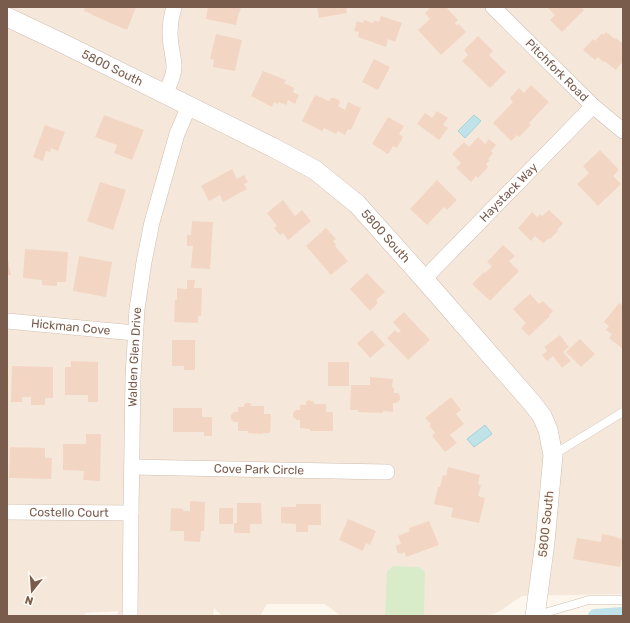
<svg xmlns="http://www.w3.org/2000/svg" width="630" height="623" font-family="Rubik,sans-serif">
	<rect width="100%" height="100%" fill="#fdf6ec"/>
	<!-- residential -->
	<path fill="#f5e8da" d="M7,7H623V594L522,596L500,611L488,616H341L325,604H267L260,616H222L214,608L213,616H118V611L86,613L82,616H7Z"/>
	<!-- green -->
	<path fill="#d8ecc9" d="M393,566L419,567L425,572L424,616H385L387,572Z"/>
	<!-- water -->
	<path fill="#bfe3e8" stroke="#a5d3da" d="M474,115L481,121L465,138L458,131Z
		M485,425L492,434L474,447L467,439Z"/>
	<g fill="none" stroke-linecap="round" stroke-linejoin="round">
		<!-- canal -->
		<path stroke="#bfe3e8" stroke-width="14" d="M595,616L623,614"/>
	</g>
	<!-- building -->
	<path fill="#f3d5c3" d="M85,7H136L127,30L92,15V14L84,11Z
		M208,7H241L240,12H239L236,25L206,19Z
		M317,7H346L347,13L319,18Z
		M431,7H446L458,20L455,23L457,25L459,24L466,32L441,55L418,30L430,19L425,13Z
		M547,7H581L584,10L562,32L550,20L555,15Z
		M381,16L402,23L395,42L388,39L386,47L358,37L359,32L354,31L357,21L363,23L364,20L373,23L374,20L379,22Z
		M606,32L615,39L616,38L623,44V61L616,70L604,61L603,62L598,57L595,60L583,50L593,39L595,41L602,33L603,35Z
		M216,34L242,40L235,71L213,67L214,60L210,59Z
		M478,36L493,51L489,55L506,72L490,88L462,61L468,55L464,50Z
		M374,59L390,67L378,90L362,82Z
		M263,71L286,80L284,83L294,88L293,92L299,95L295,104L288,100L286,105L279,102L278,104L274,102L272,107L251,96Z
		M531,85L549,102L529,123L531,125L519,137L517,135L511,141L493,123L513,102L510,98L519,88L524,93Z
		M315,95L329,101L331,98H334L339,100L340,103L338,106L345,110L348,102L361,108L351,130L348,129L345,135L338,131L336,134L324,128L322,131L302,121Z
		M437,111L448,118L443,125L448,128L439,140L417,124L425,113L432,118Z
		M104,115L144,130L132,160L114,153L117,145L95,137Z
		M388,117L404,126L399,134L403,137L397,148L393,146L388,154L372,144Z
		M45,125L65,132L58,151L51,148L50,152L46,151L43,161L33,157Z
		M478,137L485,144L489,139L496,145L491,151L493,153L488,159L490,160L486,164L488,167L478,178L476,176L471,182L456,168L461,163L452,154L464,142L469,147Z
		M600,150L619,170L613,176L621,184L598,206L577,184L589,173L583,166Z
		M232,169L237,179L244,175L248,182L244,184L247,189L223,202L220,195L209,201L201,186Z
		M437,180L457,200L447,210L444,207L427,225L410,209Z
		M100,182L126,190L113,230L87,221Z
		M283,200L295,216L302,210L311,221L288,240L283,233L280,235L274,228L277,226L267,213Z
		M549,210L563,223L557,230L558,231L550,239L549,238L543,243L535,236L531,241L518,228L532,212L537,217L540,214L542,216Z
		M192,221L213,222L210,269L191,268L193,246H187V235H191Z
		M326,228L336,239L333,241L336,245L335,246L348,261L331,275L306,246Z
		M503,245L515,256L509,261L519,271L490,301L472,284L484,272L485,273L492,266L487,262Z
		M25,249L68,252L66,282H57V286L42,285V280L23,278Z
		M79,256L112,262L106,297L73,291Z
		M7,260H8L11,275H7Z
		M367,273L385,292L376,300L378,303L370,311L350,289Z
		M187,280H195L194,288H202L201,316H198V323L174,322L175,300H177V288L187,289Z
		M530,294L539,304L543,301L553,311L549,315L550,316L529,336L521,328L526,323L513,309Z
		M619,303L623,306V349L609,338L612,334L606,330L609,326L604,322Z
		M404,312L430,340L408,360L387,338L395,330L398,333L401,331L393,322Z
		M372,330L385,345L370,358L357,343Z
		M560,335L569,347L563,352L571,361L562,368L553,356L547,361L542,355L547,351L544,347Z
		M580,339L595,354L581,367L566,352Z
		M172,340H195V370H184V366H172Z
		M71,361L98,362V402H88V395H65V367H71Z
		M328,362H349V386H328Z
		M12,366L53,367V398H45V405H31V397H22V402H11Z
		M370,377L393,379L392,387L394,388V393H398L400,396V400L396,403H393V412L383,411V413L358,412V410H350L351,385H370Z
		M451,397L461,410L456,414L464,424L450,435L457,443L445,452L432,436L435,433L429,425L431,424L425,418Z
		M309,400L312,401L314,402V404H326V412H333V431H310V429L300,428V420H297L293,417V413L296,410H300V405H306V402Z
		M246,403H250L252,406H264V414H271L270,433H263V434L248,433V431H238V422H234L231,419V415L234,412H238V407H244V404Z
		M173,408H202V417H212V436H204V432H173Z
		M86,434H101L100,481L83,480L84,471L63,470V444H86Z
		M10,447L45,448V458H52L51,479L9,478Z
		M448,467L480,475L478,484L481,485L478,496L485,498L479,523L451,517L453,508L434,504L438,487H440L443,475L446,476Z
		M190,501L205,502L204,531H201L200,542L184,541V531H170L171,508L183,509V511H190Z
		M237,503H261L262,524H250V533H234V523H237Z
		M296,504H321V525H308V532H296V524L281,523V507H296Z
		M219,508H233V524H219Z
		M348,519L376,531L370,545L366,543L363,551L339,540Z
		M429,521L439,545L406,557L405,552L401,554L397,552L396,547V545L401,544L398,536L410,531L409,528Z
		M602,534L617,537V538L623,539V552L620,567L573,559L577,538L601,542Z"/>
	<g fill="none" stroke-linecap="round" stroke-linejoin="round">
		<!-- service casing -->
		<g stroke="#d1beb0" stroke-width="9">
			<path id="service" d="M553,455L623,412
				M534,616L589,600H623"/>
		</g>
		<!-- minor casing -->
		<g stroke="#d1beb0" stroke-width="16">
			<g id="minor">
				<path id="s1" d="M493,7L593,106L623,131"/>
				<path d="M165,94C169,85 174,77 174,67C174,60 172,52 171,45C169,32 170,20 174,7"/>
				<path id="s2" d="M424,279L593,106"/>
				<path id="s3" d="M7,321L135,333"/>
				<path id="s4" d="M132,467L387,472"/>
				<path id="s5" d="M7,512L131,513"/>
				<path id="s6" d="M130,616L131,513L133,377L137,309L144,262L152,222L177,134L189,106"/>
			</g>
		</g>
		<!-- tertiary casing -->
		<g stroke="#d1beb0" stroke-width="20">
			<g id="tertiary">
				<path id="s7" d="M7,17L62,43L272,147L315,170L357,204L424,279L532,403L542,416L548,430L553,455L545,542L535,616"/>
			</g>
		</g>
		<!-- service -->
		<use href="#service" stroke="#fff" stroke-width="8"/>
		<!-- minor -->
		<use href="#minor" stroke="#fff" stroke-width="15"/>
		<!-- tertiary -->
		<use href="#tertiary" stroke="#fff" stroke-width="19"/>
	</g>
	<g text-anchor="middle" stroke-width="3.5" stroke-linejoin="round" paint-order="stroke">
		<!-- street labels -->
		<g font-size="12" fill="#7a5c4d" stroke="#fffaf3">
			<text dy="4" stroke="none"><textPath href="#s7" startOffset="117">5800 South</textPath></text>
			<text dy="4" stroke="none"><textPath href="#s1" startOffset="90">Pitchfork Road</textPath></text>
			<text dy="4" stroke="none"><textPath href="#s2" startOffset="121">Haystack Way</textPath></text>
			<text dy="4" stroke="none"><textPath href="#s7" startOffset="441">5800 South</textPath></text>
			<text dy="4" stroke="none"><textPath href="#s3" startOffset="64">Hickman Cove</textPath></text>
			<text dy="4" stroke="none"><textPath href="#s6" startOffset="259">Walden Glen Drive</textPath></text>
			<text dy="4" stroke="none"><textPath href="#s4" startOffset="127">Cove Park Circle</textPath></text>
			<text dy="4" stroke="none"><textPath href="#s5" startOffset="62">Costello Court</textPath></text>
			<text transform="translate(546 524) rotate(-84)" y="4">5800 South</text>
		</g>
	</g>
	<!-- border -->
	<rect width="630" height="623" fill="none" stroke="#7a5c4d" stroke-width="16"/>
	<!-- north arrow -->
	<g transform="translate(32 591) rotate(197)" stroke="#fffaf3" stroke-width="3" paint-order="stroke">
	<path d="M0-3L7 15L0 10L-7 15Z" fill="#7a5c4d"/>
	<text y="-6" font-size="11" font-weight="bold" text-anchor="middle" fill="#7a5c4d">N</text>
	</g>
</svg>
